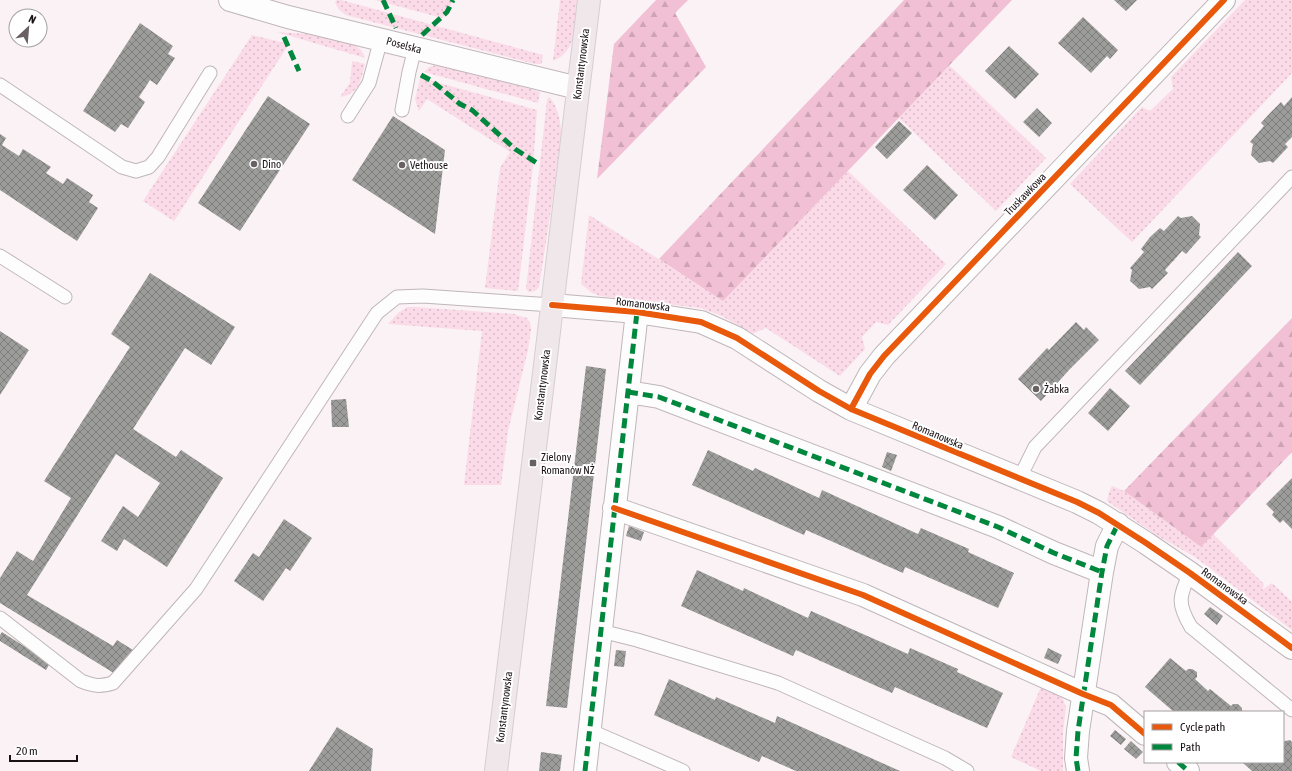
<svg xmlns="http://www.w3.org/2000/svg" width="1292" height="771" font-family="'Asap Condensed',sans-serif">
	<defs>
		<pattern id="grass-dots" width="8" height="8" patternUnits="userSpaceOnUse"><rect width="8" height="8" fill="#fbdbe7"/><path d="M2 2h.1M6 6h.1" fill="none" stroke="#d7bbc5" stroke-width="1.8" stroke-linecap="round"/></pattern>
		<pattern id="forest-firs" width="22" height="20" patternUnits="userSpaceOnUse"><rect width="22" height="20" fill="#f1c0d4"/><path d="M5 1l3.5 6h-7zM16 11l3.5 6h-7z" fill="#cea4b5"/></pattern>
		<pattern id="building-cross-hatch" width="8" height="8" patternUnits="userSpaceOnUse"><rect width="8" height="8" fill="#9c9c9a"/><path d="M0 0l8 8M0 8l8-8" fill="none" stroke="#7e7e7c"/></pattern>
	</defs>
	<rect width="100%" height="100%" fill="#faf2f5"/>
	<!-- grass -->
	<path fill="url(#grass-dots)" d="M337,0H341L543,55L542,62L541,64H535L346,15C340,11 337,8 335,2Z
		M375,0H453L447,12L442,18Z
		M560,0H577C576,13 576,39 568,49C564,55 559,58 553,61Z
		M1245,0H1292V73L1132,242L1070,184L1142,107L1150,111L1173,89L1171,77Z
		M277,32C298,34 360,33 365,58Z
		M252,35L289,44L174,221L143,201Z
		M352,61L365,64C361,80 359,94 340,97L350,83Z
		M436,65H443L524,87L540,92L538,103L424,72L429,67Z
		M949,65L1046,158L996,211L899,118Z
		M421,75L432,81L537,110L533,166L518,291L485,288L500,168L510,152L427,99L419,111L415,99Z
		M549,97C560,109 560,123 562,138L539,287L535,291L529,292L526,289L547,100Z
		M848,171L946,264L888,325L876,322L862,337L865,349L840,376L766,328L752,334L722,316L700,308L600,296L592,293L581,284L589,215L723,300Z
		M407,307H415L515,314L516,315L527,318L530,323L531,329L528,350L508,431L501,485H464L482,331L388,324L398,313Z
		M1112,486L1124,491L1201,547L1213,534L1264,584L1262,590L1272,583L1292,602V630L1195,557L1156,535L1107,501L1109,492Z
		M1041,687L1062,697L1066,707L1063,732V771H1041L1011,757Z"/>
	<!-- forest -->
	<path fill="url(#forest-firs)" d="M656,0H688L675,13L706,67L597,179L614,44Z
		M904,0H1012L723,301L659,259Z
		M1292,318V452L1201,547L1124,491Z"/>
	<!-- building -->
	<path fill="url(#building-cross-hatch)" d="M1114,0H1137L1126,11Z
		M1083,17L1118,50L1110,59L1107,56L1091,73L1058,43Z
		M140,23L173,46L168,54L175,58L157,85L150,80L139,97L145,102L128,128L121,124L115,132L83,111Z
		M1009,46L1039,74L1015,99L985,71Z
		M268,96L310,124L240,231L198,203Z
		M1292,97V137L1285,144L1288,147L1273,163L1270,161L1259,163L1251,155L1253,144L1250,142L1264,126L1261,123L1270,113L1281,102L1284,106Z
		M1037,108L1052,123L1039,137L1023,122Z
		M393,116L445,150L435,234L352,180Z
		M899,121L912,133L887,159L875,147Z
		M0,134L6,138L2,145L11,151L19,156L23,149L51,167L46,173L63,184L67,178L93,195L89,202L98,208L77,241L0,190Z
		M927,165L958,195L935,220L903,190Z
		M1178,216L1181,218L1192,216L1200,224L1199,235L1201,237L1186,254L1182,251L1174,260H1175L1173,261L1165,270L1168,273L1152,289L1150,287L1139,289L1130,281L1132,270L1130,268L1144,252L1141,249L1150,237L1160,228L1164,231Z
		M1238,252L1252,266L1140,385L1125,371Z
		M150,273L235,327L211,365L185,348L133,429L176,457L181,450L223,478L167,567L124,539L117,551L101,541L123,506L138,517L160,483L116,454L27,595L113,646L117,640L133,650L117,675L0,603V578L17,551L33,561L71,498L44,481L130,347L111,334Z
		M1076,322L1084,330L1086,327L1099,340L1069,370L1041,401L1018,379L1047,348L1049,350Z
		M0,331L29,350L0,395Z
		M586,366L606,369L567,708L546,706Z
		M1110,388L1130,406L1108,431L1088,413Z
		M346,399L349,427H332L331,400Z
		M708,450L753,471L755,468L819,498L822,490L918,534L921,528L969,549L968,552L1014,573L998,608L905,567L903,573L806,530L804,535L692,485Z
		M887,452L897,455L891,471L882,467Z
		M1292,478V529L1283,520L1280,523L1272,515L1274,512L1266,504Z
		M284,519L312,538L290,571L286,568L263,601L234,581L253,553L259,557Z
		M629,526L644,532L641,541L626,536Z
		M697,570L743,591L744,588L808,618L811,611L908,654L910,648L958,669L957,672L1003,693L987,728L895,687L892,693L796,650L793,656L681,606Z
		M1210,607L1223,616L1217,625L1204,614Z
		M2,632L50,663L46,670L0,641V635Z
		M1048,648L1062,655L1058,664L1044,658Z
		M616,650L626,651L624,667L614,666Z
		M1170,658L1186,671L1188,669H1192L1197,672V677L1195,679L1208,691L1210,689L1231,706L1233,704H1238L1242,708V712H1174L1145,687Z
		M669,679L715,700L716,697L775,723L777,716L900,771H796L762,756L759,762L654,715Z
		M337,727L373,749L371,771H309Z
		M1115,730L1126,739L1121,745L1110,736Z
		M1290,740L1292,742V771H1252L1242,762H1283V743L1285,741Z
		M1131,741L1143,752L1136,759L1124,749Z
		M541,752L562,755L560,771H539Z"/>
	<g fill="none" stroke-linecap="round" stroke-linejoin="round">
		<!-- lane casing -->
		<g stroke="#bfb6b9" stroke-width="15">
			<path id="lane" d="M0,85L122,167L136,171L149,167L158,157L210,73
				M402,110L409,72L415,48
				M348,116L369,83L381,39
				M0,256L65,297
				M1019,479L1035,447L1292,177
				M1190,573C1179,596 1177,604 1191,627L1292,710
				M0,618L81,681C94,686 100,687 113,683L196,589L377,313L397,297L423,296L552,305
				M601,631L637,640L778,683L945,758L967,771
				M589,730L683,771"/>
		</g>
		<!-- street casing -->
		<g stroke="#bfb6b9" stroke-width="24">
			<path id="street" d="M230,0L288,17L578,88
				M552,305L637,312L701,322L737,338L819,391L851,409L1077,502L1099,513L1146,543L1190,573L1292,648
				M628,392L659,397L998,527L1054,553L1102,572
				M851,409L870,374L884,356L1224,0
				M614,508L863,595L1083,694L1111,705L1145,734
				M1178,762L1188,771
				M585,771L637,312
				M1078,771L1076,758L1078,731L1102,572L1107,546L1118,524"/>
		</g>
		<!-- primary casing -->
		<g stroke="#d4cfd1" stroke-width="24">
			<path id="primary" d="M496,771L589,0"/>
		</g>
		<!-- lane -->
		<use href="#lane" stroke="#fefdfe" stroke-width="13"/>
		<!-- street -->
		<use href="#street" stroke="#fefdfe" stroke-width="22"/>
		<!-- primary -->
		<use href="#primary" stroke="#f0e7eb" stroke-width="22"/>
		<!-- quiet -->
		<path stroke="#00873e" stroke-width="5" stroke-dasharray="10 5" stroke-linecap="butt" d="M383,0L396,28
			M422,35L447,12L453,0
			M284,37L299,71
			M421,75L432,81L460,104L472,110L515,149L537,163
			M628,392L659,397L998,527L1054,553L1102,572
			M1178,762L1188,771
			M585,771L637,312
			M1078,771L1076,758L1078,731L1102,572L1107,546L1118,524"/>
		<!-- cycleway casing -->
		<g stroke="#fff" stroke-width="8">
			<path id="cycleway" d="M552,305L637,312L701,322L737,338L819,391L851,409L1077,502L1099,513L1146,543L1190,573L1292,648
				M851,409L870,374L884,356L1224,0
				M614,508L863,595L1083,694L1111,705L1145,734"/>
		</g>
		<!-- cycleway -->
		<use href="#cycleway" stroke="#e8590c" stroke-width="6"/>
	</g>
	<!-- markers -->
	<g fill="#686063" stroke="#fff" stroke-width="1.5">
		<circle cx="254" cy="164" r="4"/>
		<circle cx="402" cy="165" r="4"/>
		<circle cx="1036" cy="389" r="4"/>
		<rect x="529" y="459" width="8" height="8" rx="2"/>
	</g>
	<g text-anchor="middle" stroke-width="4" stroke-linejoin="round" paint-order="stroke">
		<!-- street labels -->
		<g font-size="11" fill="#1a1115" stroke="#fff">
			<text transform="translate(404 45) rotate(15)" y="4">Poselska</text>
			<text transform="translate(581 64) rotate(-83)" y="4">Konstantynowska</text>
			<text transform="translate(1025 194) rotate(-46)" y="4">Truskawkowa</text>
			<text transform="translate(643 304) rotate(7)" y="4">Romanowska</text>
			<text transform="translate(542 385) rotate(-83)" y="4">Konstantynowska</text>
			<text transform="translate(938 435) rotate(23)" y="4">Romanowska</text>
			<text transform="translate(1225 586) rotate(36)" y="4">Romanowska</text>
			<text transform="translate(504 707) rotate(-83)" y="4">Konstantynowska</text>
		</g>
		<!-- poi labels -->
		<g font-size="11" fill="#1a1115" stroke="#fff" text-anchor="start">
			<text x="262" y="168">Dino</text>
			<text x="410" y="169">Vethouse</text>
			<text x="1044" y="393">Żabka</text>
			<text x="541" y="461">Zielony<tspan x="541" dy="13">Romanów NŻ</tspan></text>
		</g>
	</g>
	<!-- legend -->
	<rect x="1144" y="711" width="140" height="52" fill="#ffffff" stroke="#a3a0a1"/>
	<rect x="1152" y="724" width="20" height="6" fill="#e8590c" stroke="#a3a0a1"/>
	<text x="1180" y="731" font-size="12" fill="#1a1115">Cycle path</text>
	<rect x="1152" y="744" width="20" height="6" fill="#00873e" stroke="#a3a0a1"/>
	<text x="1180" y="751" font-size="12" fill="#1a1115">Path</text>
	<!-- north arrow -->
	<g transform="translate(28 28) rotate(26)"><circle r="19" fill="#ffffff" stroke="#a3a0a1"/>
	<path d="M0-3L7 15L0 10L-7 15Z" fill="#686063"/>
	<text y="-6" font-size="11" font-weight="bold" text-anchor="middle" fill="#1a1115">N</text>
	</g>
	<!-- scale -->
	<path d="M10 755v6h67v-6" fill="none" stroke="#1a1115" stroke-width="2"/>
	<text x="16" y="755" font-size="12" fill="#1a1115" stroke="#ffffff" stroke-width="3" paint-order="stroke">20 m</text>
</svg>
